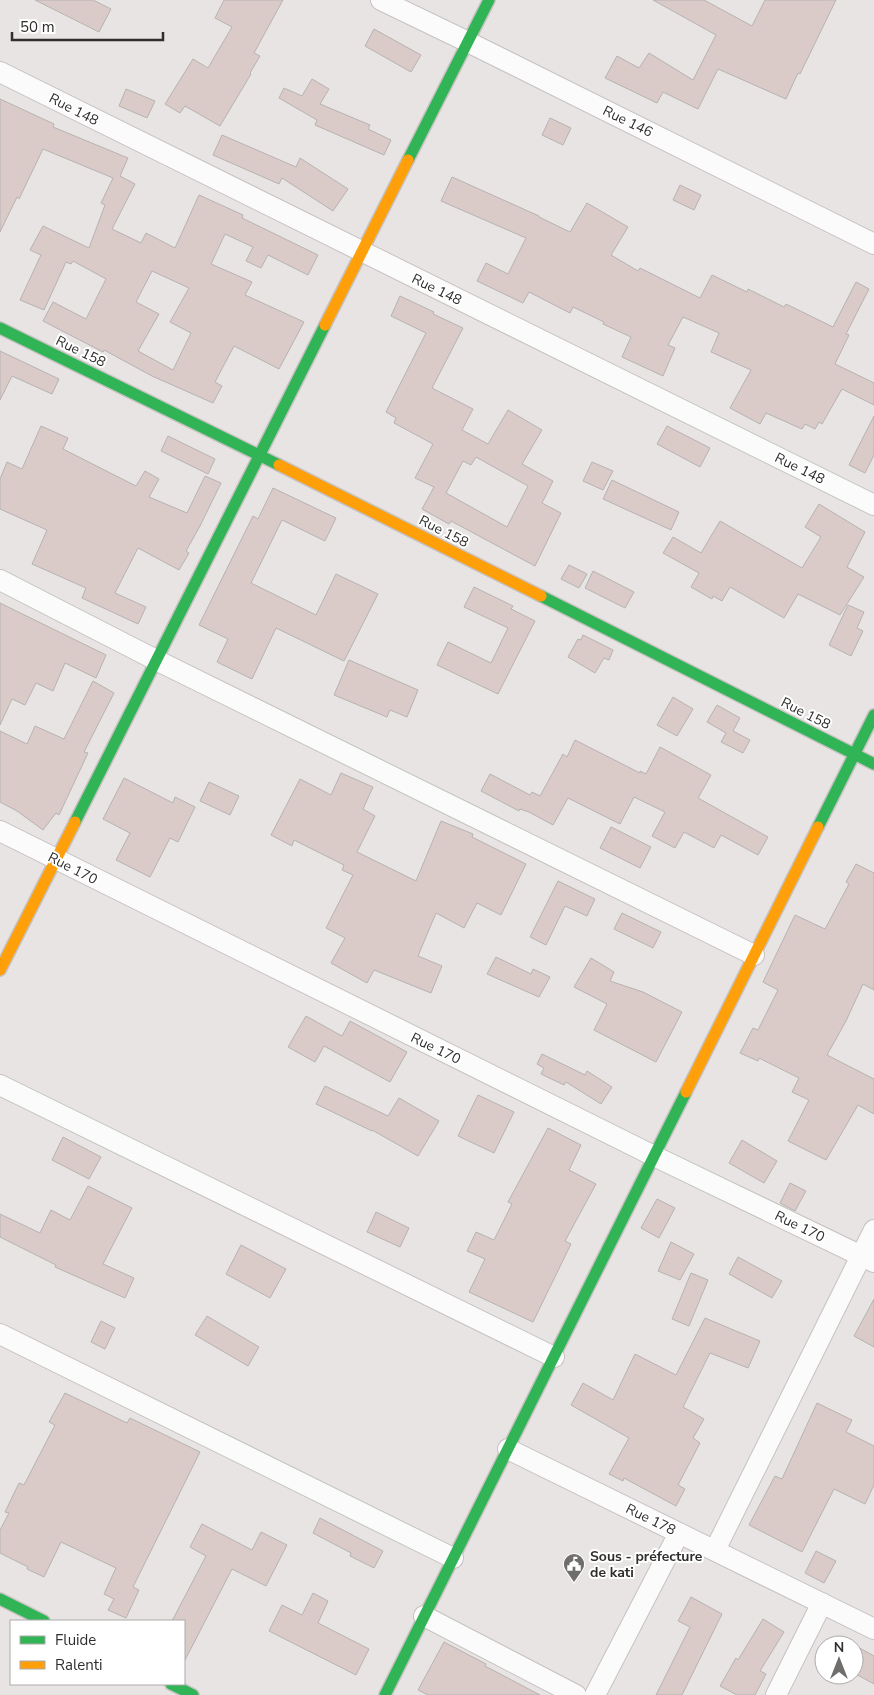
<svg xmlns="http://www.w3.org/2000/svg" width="874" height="1695" font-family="'Nunito Sans',sans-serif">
	<rect width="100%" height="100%" fill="#e8e4e3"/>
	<!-- building -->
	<path fill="#dacac8" stroke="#b6b3b3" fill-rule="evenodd" d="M35,0H93L111,9L99,32Z
		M224,0H283L254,53L260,56L250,73L251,74L220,126L185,106L180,113L165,104L193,59L208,68L232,27L215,18Z
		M653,0H704L752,26L765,0H836L800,74L798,73L786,99L718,69L698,109L663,92L657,103L605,78L617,56L639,68L649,53L693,80L716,35Z
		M374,29L421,55L411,72L365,46Z
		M312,79L329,89L320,104L370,125L368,129L391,140L384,155L315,125L317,120L279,98L284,88L302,96Z
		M126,89L155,101L147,118L119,106Z
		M0,99L54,124L53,127L128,158L120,176L135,184L112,229L141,243L146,233L175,248L199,195L243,215L242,218L318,255L308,275L268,255L261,268L246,261L253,247L225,234L211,264L252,282L245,295L304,322L279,369L234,346L215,382L222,386L213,403L152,376L104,350L103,352L43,321L53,302L86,319L106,279L73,261L71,264L66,262L44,310L20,300L41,255L30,250L43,226L89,248L105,205L101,203L113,178L43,149L19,199L17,197L0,232ZM152,271L189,288L170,322L191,333L173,370L138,351L159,314L136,302Z
		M550,118L571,128L563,145L542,135Z
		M222,135L296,167L300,158L348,189L333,211L282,178L279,184L213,155Z
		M452,177L539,216V217L570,232L587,203L628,227L611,255L638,271L640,268L700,298L712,275L747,292L748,289L784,307L786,304L833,327L856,282L869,289L846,334L849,335L835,364L874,383V405L842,389L822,424L819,422L815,429L805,424L802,429L766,413L760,424L730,408L751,370L711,352L719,333L683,317L668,345L675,348L663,376L622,357L631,337L603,324L604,322L573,307L570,313L529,292L523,303L477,281L486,263L508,274L526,238L441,201Z
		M680,185L701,195L694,210L673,200Z
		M400,296L434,312L433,314L463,328L432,388L473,409L462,430L488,444L508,410L542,430L522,464L553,481L542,503L561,513L535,566L451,521L449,524L422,509L434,487L415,478L433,444L394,423L396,418L386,412L426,333L391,316ZM476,457L528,486L507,527L446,493L463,461L471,465Z
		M0,351L59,379L52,394L12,376L0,400Z
		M874,416V455L865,473L849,465Z
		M41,426L68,438L63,449L136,486L145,471L159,479L149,497L187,513L205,476L221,483L200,526L186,551L189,553L179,570L138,548L115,593L146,607L138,624L82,598L86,588L32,564L47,530L0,509V479L7,462L22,469Z
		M667,426L710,448L700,467L657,444Z
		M168,436L215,459L208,474L161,451Z
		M592,462L613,471L603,490L583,481Z
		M612,480L679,512L671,530L603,499Z
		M273,488L336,518L325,541L282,520L251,583L316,615L336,574L378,594L344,661L276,628L252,679L217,662L228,639L199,625L253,516L258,519Z
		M819,504L865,532L847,567L864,577L840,615L798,594L784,618L730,587L722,601L713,596L712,599L691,587L699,573L663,553L673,537L701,553L720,521L802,568L821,537L805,527Z
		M569,565L587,574L579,588L561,579Z
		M593,571L634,592L625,608L585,588Z
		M474,587L513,606L511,609L535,621L498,694L437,665L448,642L491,663L508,628L464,607Z
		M0,603L106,655L96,678L65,663L53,691L36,683L25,705L12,699L0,725Z
		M848,605L864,612L857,628L863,631L851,656L829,645Z
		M583,635L613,650L609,660L604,658L595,673L568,657L578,639L581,640Z
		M349,660L418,690L407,717L390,710L387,717L334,695Z
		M93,681L114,693L84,752L88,753L59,815L56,813L43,830L17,811L0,802V731L27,744L35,726L64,739Z
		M673,697L693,709L677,736L657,725Z
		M717,705L740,718L733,731L750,740L743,753L721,742L726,733L707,722Z
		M575,740L640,773V771L646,774L660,747L711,775L698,798L768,837L758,855L721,835L714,848L684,832L675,848L652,836L665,812L634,797L620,824L568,798L553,825L529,812L520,809L519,811L481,791L490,774L530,795L532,792L540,796L563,754L567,757Z
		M341,773L373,787L363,809L375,816L357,852L416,881L441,821L473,834L472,837L526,864L501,915L477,903L464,928L436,913L418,956L442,966L431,993L374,970L367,983L331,963L345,938L326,928L353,875L342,870L344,865L294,840L292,846L271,835L300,779L331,795Z
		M124,778L173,803L175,797L195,807L178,842L170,838L150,877L116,860L130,833L103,819Z
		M209,782L239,796L230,815L200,801Z
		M611,827L651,847L640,868L600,848Z
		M856,864L874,873V990L863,984L846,1021L827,1055L874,1079V1114L858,1105L826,1160L788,1141L809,1100L792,1092L799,1078L759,1058L758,1061L740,1053L753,1028L758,1030L778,990L763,982L795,915L825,929L849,884L846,882Z
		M558,881L595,899L587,916L565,906L546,945L530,937Z
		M622,913L661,932L653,948L614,929Z
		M496,957L531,974L533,969L550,977L539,997L487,974Z
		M591,958L614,972L610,981L643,992L682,1012L656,1062L594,1030L607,1004L574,987Z
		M306,1016L342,1036L350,1021L407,1052L390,1082L324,1046L315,1062L288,1047Z
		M542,1054L585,1075L587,1071L612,1087L601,1104L566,1082L564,1085L541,1074L544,1068L537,1064Z
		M325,1086L388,1116L399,1098L439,1121L418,1156L372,1130V1131L316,1104Z
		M478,1095L514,1112L494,1153L458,1136Z
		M548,1128L581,1145L569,1170L596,1184L565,1241L571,1244L533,1322L469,1292L485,1259L467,1251L476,1232L494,1240L512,1204L508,1202Z
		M63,1137L101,1157L89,1179L52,1160Z
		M742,1140L777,1161L764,1183L729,1163Z
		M790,1183L806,1191L795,1211L780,1203Z
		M88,1186L132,1208L103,1264L134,1278L125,1298L55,1267L56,1265L0,1237V1214L40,1233L51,1210L70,1220Z
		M657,1199L675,1208L659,1238L641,1228Z
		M376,1212L409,1228L400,1247L367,1232Z
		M671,1242L694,1254L680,1280L658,1271Z
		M241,1245L286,1269L270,1298L226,1274Z
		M738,1257L782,1281L772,1298L729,1274Z
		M691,1273L708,1280L689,1326L672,1319Z
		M874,1299V1347L854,1336Z
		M207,1316L259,1347L248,1366L195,1335Z
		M705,1318L760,1341L748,1368L710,1353L683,1407L704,1419L693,1438L700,1443L678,1485L685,1489L676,1506L624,1478L623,1481L609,1474L629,1438L571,1405L583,1383L613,1400L635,1354L676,1375Z
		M101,1321L115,1328L105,1349L91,1342Z
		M65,1393L127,1423L130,1418L200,1452L133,1587L139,1590L126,1618L108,1610L114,1599L104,1594L116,1568L61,1542L44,1577L27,1569L28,1567L0,1553V1530L9,1513L5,1512L19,1483L24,1485L55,1425L49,1422Z
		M817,1403L852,1420L846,1432L874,1446V1485L865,1504L834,1489L802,1552L749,1525L775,1476L782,1479Z
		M320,1518L383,1551L374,1568L350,1556L351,1553L313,1533Z
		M202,1524L252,1550L261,1532L287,1545L266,1586L232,1569L184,1662V1621H172L206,1556L190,1547Z
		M816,1551L836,1561L824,1583L805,1573Z
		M313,1593L328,1601L318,1623L369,1649L356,1675L269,1631L282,1605L302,1615Z
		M691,1597L722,1614L682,1695H656L690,1627L678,1621Z
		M763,1619L784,1632L760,1671L766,1674L755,1695H737L720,1686L736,1658L738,1660Z
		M847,1641L874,1656V1684L854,1673V1645H845Z
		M444,1642L486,1664L485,1666L540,1695H428L418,1690Z"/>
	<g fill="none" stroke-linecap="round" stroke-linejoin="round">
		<!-- street casing -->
		<g stroke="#c5c2c1" stroke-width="22">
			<path id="street" d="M381,0L468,42L874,244
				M0,72L874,505
				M0,580L156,660L754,955
				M0,831L654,1156L874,1262
				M0,1085L554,1357
				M0,1334L453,1558
				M508,1449L874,1629
				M715,1550L874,1230
				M424,1616L576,1695
				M595,1695L679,1533
				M776,1695L822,1603"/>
		</g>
		<!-- fast casing -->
		<g stroke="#c5c2c1" stroke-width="14">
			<path id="fast" d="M408,160L489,0
				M0,328L279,465
				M541,596L874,764
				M75,822L325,325
				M818,827L874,715
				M0,1599L44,1621
				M171,1684L193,1695
				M385,1695L686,1092"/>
		</g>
		<!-- slow casing -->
		<g stroke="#c5c2c1" stroke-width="14">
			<path id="slow" d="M325,325L408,160
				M279,465L541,596
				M0,970L75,822
				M686,1092L818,827"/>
		</g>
		<!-- street -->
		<use href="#street" stroke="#fcfbfb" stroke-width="20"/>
		<!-- fast -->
		<use href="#fast" stroke="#30b455" stroke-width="11"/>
		<!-- slow -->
		<use href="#slow" stroke="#ff9f0a" stroke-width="11"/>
	</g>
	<!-- icons -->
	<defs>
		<g id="civic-pin" transform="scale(1.125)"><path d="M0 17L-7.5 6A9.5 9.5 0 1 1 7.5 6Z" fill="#706e6d" stroke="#fff"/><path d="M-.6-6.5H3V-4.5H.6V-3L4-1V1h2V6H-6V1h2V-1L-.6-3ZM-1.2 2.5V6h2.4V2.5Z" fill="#fff"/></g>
	</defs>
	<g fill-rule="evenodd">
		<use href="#civic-pin" x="574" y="1564"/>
	</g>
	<g text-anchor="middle" stroke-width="4" stroke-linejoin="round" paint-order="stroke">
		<!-- street labels -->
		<g font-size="14" fill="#302e2d" stroke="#fff">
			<text transform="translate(74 109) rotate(27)" y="5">Rue 148</text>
			<text transform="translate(628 121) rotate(26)" y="5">Rue 146</text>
			<text transform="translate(437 289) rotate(26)" y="5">Rue 148</text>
			<text transform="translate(81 351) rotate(26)" y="5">Rue 158</text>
			<text transform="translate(800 468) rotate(26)" y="5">Rue 148</text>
			<text transform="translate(444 531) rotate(27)" y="5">Rue 158</text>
			<text transform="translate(806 713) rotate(27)" y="5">Rue 158</text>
			<text transform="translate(73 868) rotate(27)" y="5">Rue 170</text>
			<text transform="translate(436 1048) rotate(26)" y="5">Rue 170</text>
			<text transform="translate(800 1226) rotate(26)" y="5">Rue 170</text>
			<text transform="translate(651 1519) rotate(26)" y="5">Rue 178</text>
		</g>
		<!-- poi labels -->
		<g font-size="14" font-weight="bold" fill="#302e2d" stroke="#fff" text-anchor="start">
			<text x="590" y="1561">Sous - préfecture<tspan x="590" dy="16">de kati</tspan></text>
		</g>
	</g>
	<!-- legend -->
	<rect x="10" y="1620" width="175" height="65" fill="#ffffff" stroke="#acabab"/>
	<rect x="20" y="1636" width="25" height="8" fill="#30b455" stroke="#acabab"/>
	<text x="55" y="1645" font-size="15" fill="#302e2d">Fluide</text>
	<rect x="20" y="1661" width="25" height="8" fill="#ff9f0a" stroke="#acabab"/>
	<text x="55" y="1670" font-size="15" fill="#302e2d">Ralenti</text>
	<!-- north arrow -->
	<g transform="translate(839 1660)"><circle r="24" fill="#ffffff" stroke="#acabab"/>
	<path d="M0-4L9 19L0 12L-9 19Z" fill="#706e6d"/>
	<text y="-8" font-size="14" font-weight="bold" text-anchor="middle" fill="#302e2d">N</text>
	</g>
	<!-- scale -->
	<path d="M12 32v8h151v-8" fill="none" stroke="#302e2d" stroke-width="2.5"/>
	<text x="20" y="32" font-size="15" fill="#302e2d" stroke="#ffffff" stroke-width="4" paint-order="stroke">50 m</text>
</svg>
